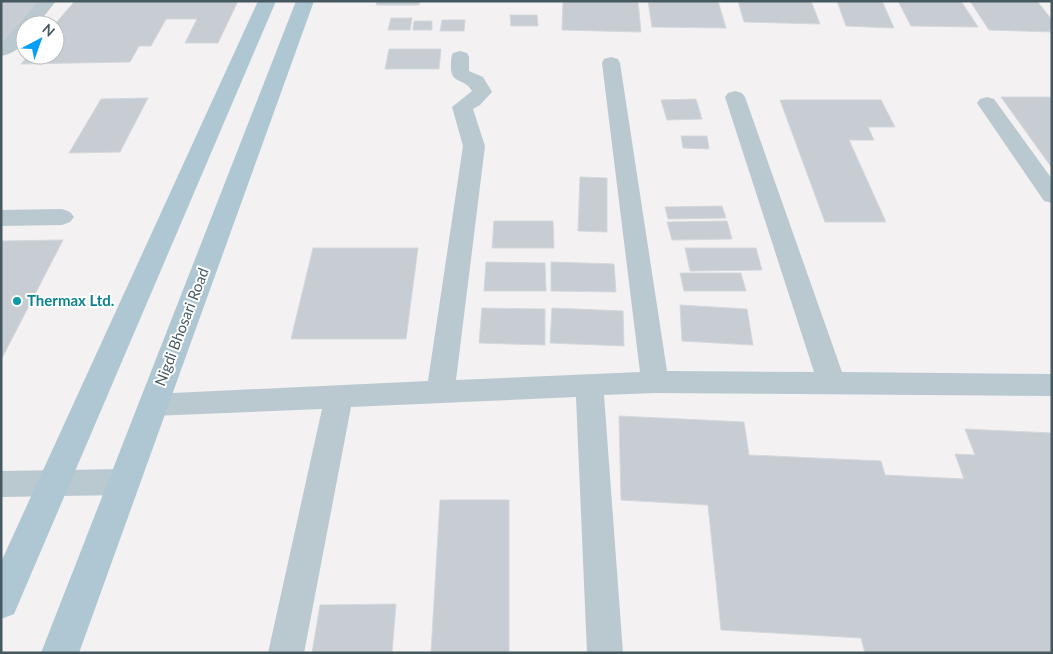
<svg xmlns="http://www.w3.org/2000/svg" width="1053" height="654" font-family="Lato,sans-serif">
	<rect width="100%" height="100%" fill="#f3f1f1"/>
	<!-- building -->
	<path fill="#c7cdd2" stroke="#d4d8dd" d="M1,1H43L7,42L1,43Z
		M75,1H238L218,43H185L197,19H166L151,46H139L130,62L21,64L29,55H55L54,25Z
		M377,1H420L419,5H376Z
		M563,1H638L641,32L562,30Z
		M648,1H718L726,28L652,27Z
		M738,1H811L820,24L744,22Z
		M837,1H882L894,28L846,26Z
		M898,1H961L978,27L911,26Z
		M970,1H1037L1052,20V32L989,30Z
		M510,15H537L538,26H511Z
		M391,18H412L410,30H388Z
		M442,20H465L464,31H440Z
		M414,21H432V30H413Z
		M389,49H441L439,69H385Z
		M1001,97H1052V168Z
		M148,98L120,152L69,153L101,99Z
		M696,99L702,119L667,120L661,100Z
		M780,100H881L895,127H868L874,140H849L886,222H825Z
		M681,136H707L709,149L683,148Z
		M580,177L607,178V232L578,231Z
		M722,206L726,218L668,219L665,207Z
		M494,221H553L554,248H492Z
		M727,221L732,239L672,240L667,222Z
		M63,240L1,360V241Z
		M313,248H418L406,339H291Z
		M685,248H756L762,270L690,271Z
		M486,262L545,263L546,291H484Z
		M551,262L614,264L616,292L551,291Z
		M680,273H741L746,291H684Z
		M680,305L747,309L753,345L682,341Z
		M482,308L545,309V345L479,343Z
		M552,308L623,311L624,346L550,343Z
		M619,416L744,422L749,455L881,461L885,475L964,479L955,454L975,455L965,429L1052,433V653H865L861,638L721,630L708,505L621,500Z
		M440,500H509V653H431Z
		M396,604L392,653H312L320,605Z"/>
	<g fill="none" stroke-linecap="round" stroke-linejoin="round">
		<!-- minor -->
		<path fill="#bac9cf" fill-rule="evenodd" d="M39,1H56L37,25H25C25,43 20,52 1,56V44Z
			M460,51L467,53L469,57V71L483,77L492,92L480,105L473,109L485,146L456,380L640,372L602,63L604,59L611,57L618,59L620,63L667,371L814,372L725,97L728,93L735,91L742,93L745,97L842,372L1052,374V396L655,393L604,395L623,653H587L576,397L351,407L304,653H268L322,409L152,416L142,413L138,405L142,397L152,394L428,381L463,146L452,107L472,91C464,77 450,85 451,65C451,60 451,57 453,53Z
			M987,97L994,99L1052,179V203L1044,201L977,103L980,99Z
			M62,209L70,212L74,217L70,222L62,225L1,226V210Z
			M123,469L134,473L138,482L134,491L123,495L1,497V471Z"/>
		<!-- major -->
		<path fill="#aec7d2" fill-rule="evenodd" d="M258,1H276L14,614L1,619V562Z
			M296,1H314L79,653H41Z"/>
	</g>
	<!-- markers -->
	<circle fill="#0f9aa8" stroke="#fff" stroke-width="2" cx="17" cy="301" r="5"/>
	<g text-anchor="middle" stroke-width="4" stroke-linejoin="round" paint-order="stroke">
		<!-- culture labels -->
		<g font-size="15" font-weight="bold" fill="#0d838f" stroke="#fff" text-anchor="start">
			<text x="27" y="306">Thermax Ltd.</text>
		</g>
		<!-- street labels -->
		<g font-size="15" fill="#465961" stroke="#fff">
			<text transform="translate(182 327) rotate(-69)" y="5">Nigdi Bhosari Road</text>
		</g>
	</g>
	<!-- border -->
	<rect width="1053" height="654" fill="none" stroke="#465961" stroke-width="5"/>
	<!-- north arrow -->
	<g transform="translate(40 40) rotate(41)"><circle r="24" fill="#ffffff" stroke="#b5bdc0"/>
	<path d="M0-4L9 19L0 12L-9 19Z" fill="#069ff8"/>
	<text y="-8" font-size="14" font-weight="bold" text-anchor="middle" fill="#465961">N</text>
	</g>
</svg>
